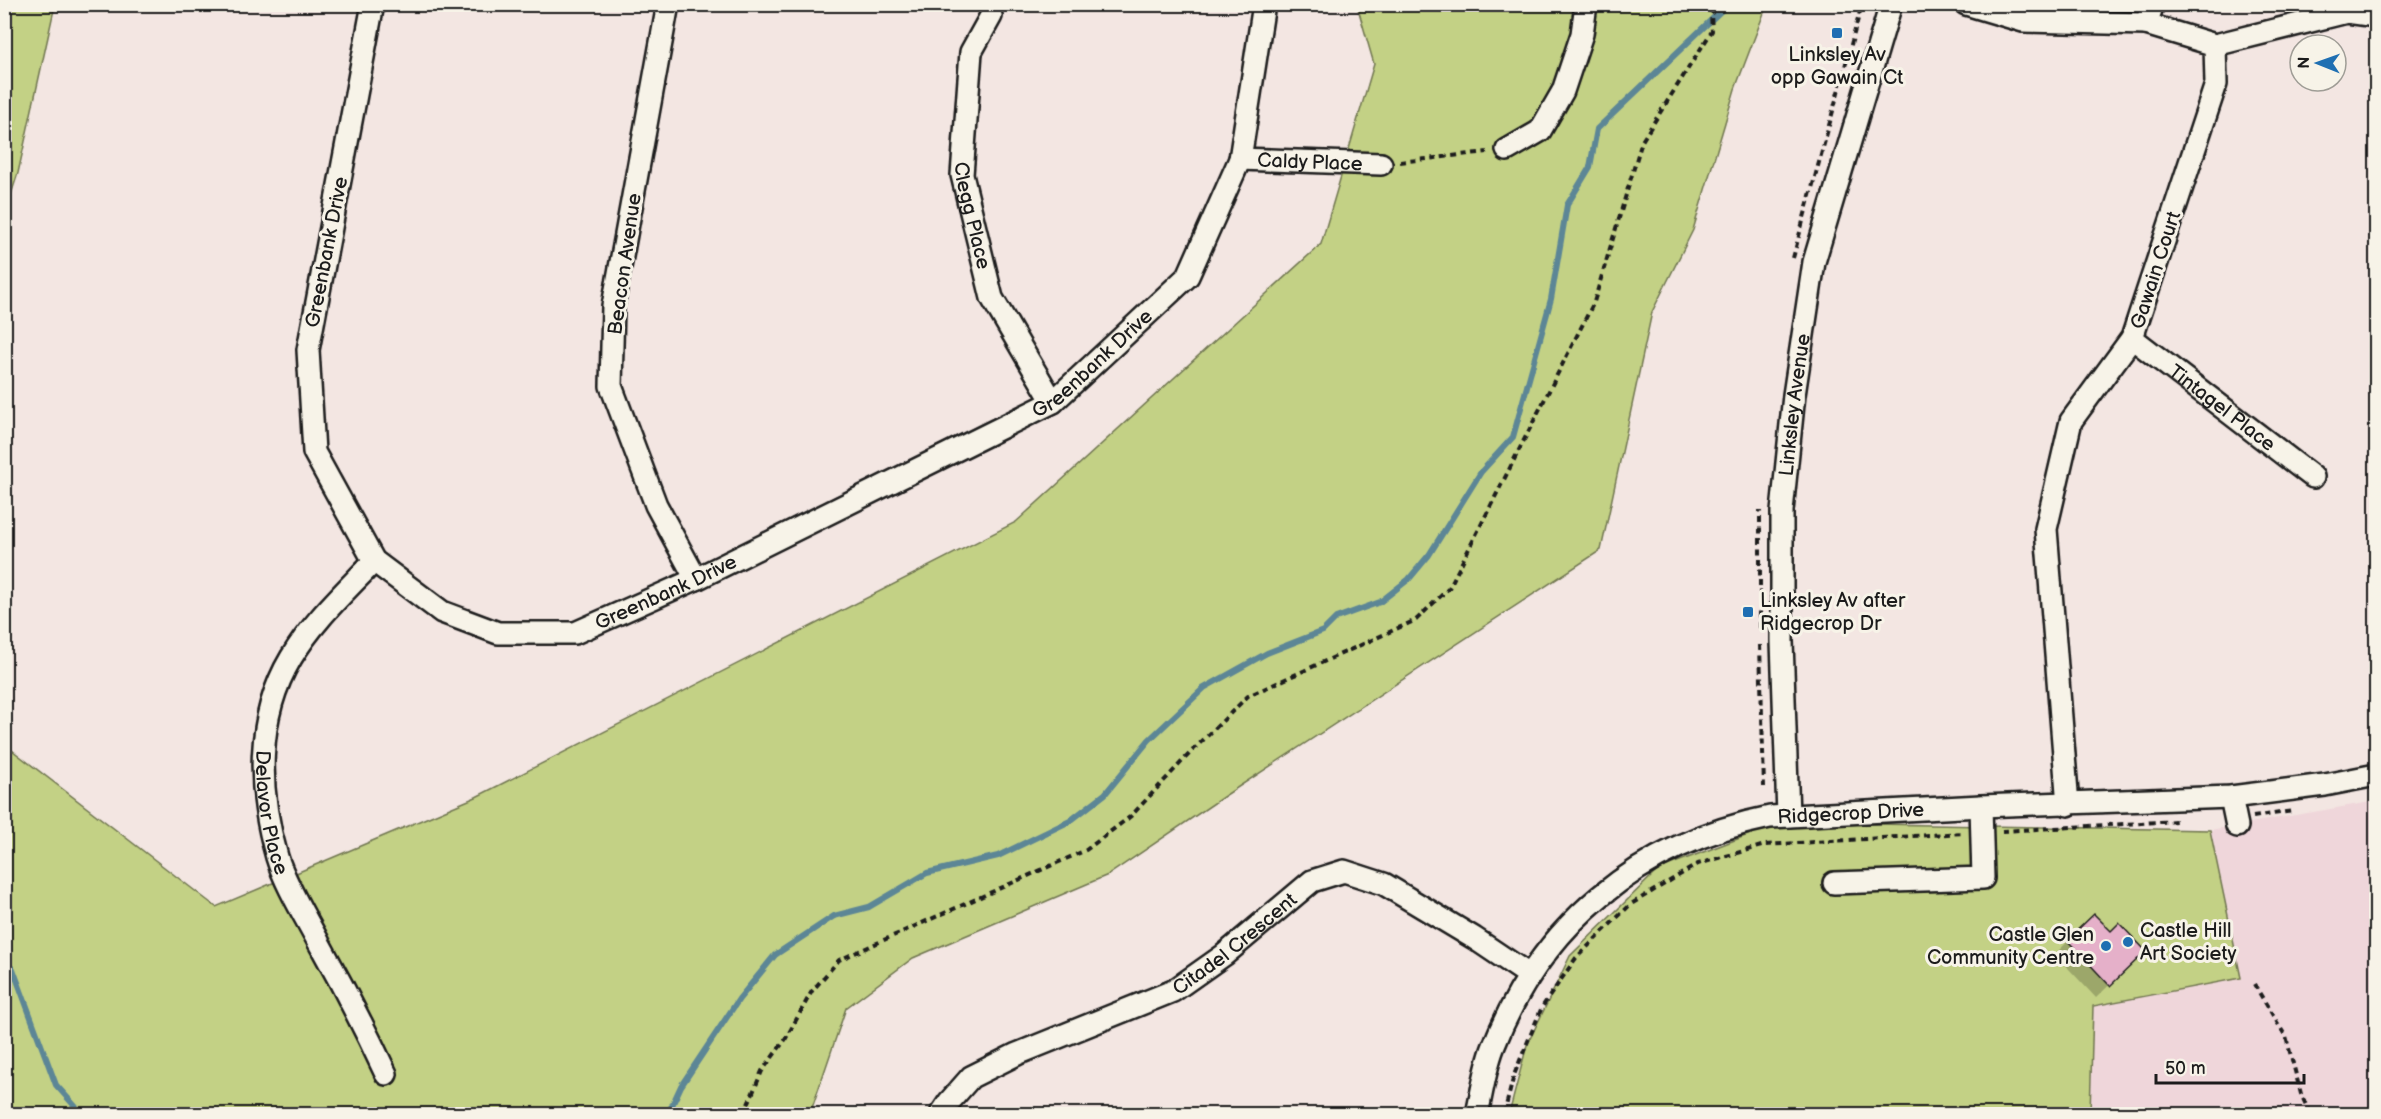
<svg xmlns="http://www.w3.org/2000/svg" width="2381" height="1119" font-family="'Balsamiq Sans',sans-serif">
	<rect width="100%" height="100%" fill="#f3e6e2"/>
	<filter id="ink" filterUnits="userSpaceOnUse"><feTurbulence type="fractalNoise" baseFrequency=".0167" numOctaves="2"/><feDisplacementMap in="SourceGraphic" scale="12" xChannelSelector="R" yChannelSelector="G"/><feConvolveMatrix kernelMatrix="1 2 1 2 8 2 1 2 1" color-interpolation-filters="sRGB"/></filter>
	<g filter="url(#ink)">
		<path fill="#efd6da" d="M2376,801V1114H2090L2093,1006L2241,977L2210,830Z"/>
		<g fill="#c3d185" stroke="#707650" stroke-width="1.5">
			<path d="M5,4L55,5L18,173L5,213Z"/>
			<path d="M1357,5H1767L1735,89L1693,230L1652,312L1601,550L1226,795L1108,875L913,958L846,1008L810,1114H5L4,744L216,907L476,797L1016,522L1321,244L1374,64Z"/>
			<path d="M1820,823L2210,830L2241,978L2093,1006L2090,1114H1509L1527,1045L1570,956L1659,869L1774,825Z"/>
		</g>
		<path fill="#0003" d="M2094,916L2111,933L2144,951L2096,998L2055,954Z"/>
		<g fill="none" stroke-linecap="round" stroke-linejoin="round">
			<g stroke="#5c8696" stroke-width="6">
				<path d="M4,962L13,969L56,1085L82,1114"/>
				<path d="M668,1114L681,1086L739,999L775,955L834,916L869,907L927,873L998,856L1070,821L1105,794L1149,740L1204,688L1267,653L1323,631L1336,618L1380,602L1409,579L1429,555L1481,472L1513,437L1551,299L1567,205L1590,167L1597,129L1728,4"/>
			</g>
		</g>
		<path fill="#e5b0c9" stroke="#1c1c1c" stroke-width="1.5" d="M2094,914L2111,931L2119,923L2146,951L2110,986L2067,940Z"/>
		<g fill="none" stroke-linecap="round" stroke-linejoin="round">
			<g stroke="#1c1c1c" stroke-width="26">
				<g id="minor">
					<path id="s1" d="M373,4L308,350L314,452L374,561L442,612L498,633H575L696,579L1053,402L1188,276L1240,159L1264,4"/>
					<path d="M668,4L613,306L611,386L656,505L696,579"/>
					<path d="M1966,4L2023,21L2146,24L2215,45L2216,84L2132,338L2071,421L2046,529L2068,805"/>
					<path id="s2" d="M991,16L971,52L962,175L992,298L1053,402"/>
					<path d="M2146,24L2153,4"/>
					<path d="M2215,45L2347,12L2376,16"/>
					<path d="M1507,150L1540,131L1563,91L1582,34L1586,4"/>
					<path id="s3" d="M1240,159L1381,164"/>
					<path id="s4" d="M2132,338L2313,477"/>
					<path id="s5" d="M374,561C345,592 313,621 291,658C255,718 258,792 277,857C285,884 306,918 319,943C343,986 365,1029 386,1074"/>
					<path d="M2231,797L2237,826"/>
					<path id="s6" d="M1788,816L1782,641V511L1794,395L1814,262L1891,4"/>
					<path d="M1834,883L1983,878L1981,806"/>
					<path id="s7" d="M941,1114L949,1102L971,1077L1017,1054L1173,991L1224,955L1312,881L1344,871L1384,884L1474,938L1529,975"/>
					<path id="s8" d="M1477,1114C1482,1093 1485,1069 1493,1048C1541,924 1640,843 1770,817L1981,806L2231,797L2325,785L2376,775"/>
				</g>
			</g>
			<g stroke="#1c1c1c" stroke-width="4" stroke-dasharray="6 4.5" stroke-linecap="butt">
				<path d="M1400,162L1487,152"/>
				<path d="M1793,258L1862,4"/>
				<path d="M1760,628V510"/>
				<path d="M1760,645L1764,787"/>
				<path d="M2253,817L2293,811"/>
				<path d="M2002,831L2177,821"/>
				<path d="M2254,984L2286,1037L2301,1094L2310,1114"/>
				<path d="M744,1114L762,1071L785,1040L812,991L839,960L1086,850L1131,816L1192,751L1248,696L1416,620L1449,588L1594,302L1642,141L1712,31L1711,14L1719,4"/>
				<path d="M1504,1114L1514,1075L1542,1007L1576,958L1631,904L1698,864L1765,845L1964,833"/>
			</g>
			<use href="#minor" stroke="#f7f3e8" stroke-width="21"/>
		</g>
	</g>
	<g fill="#1f6fb2" stroke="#f7f3e8" stroke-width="2">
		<rect x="1831" y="27" width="12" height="12" rx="3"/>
		<rect x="1742" y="606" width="12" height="12" rx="3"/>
		<circle cx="2128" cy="942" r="6"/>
		<circle cx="2106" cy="946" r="6"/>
	</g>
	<g text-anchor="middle" stroke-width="6" stroke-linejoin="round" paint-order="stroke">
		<g font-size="20" fill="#1c1c1c" stroke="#f7f3e8" text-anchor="start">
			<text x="1837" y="61" text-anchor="middle">Linksley Av<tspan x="1837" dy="23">opp Gawain Ct</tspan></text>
			<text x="1760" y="607">Linksley Av after<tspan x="1760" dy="23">Ridgecrop Dr</tspan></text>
			<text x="2140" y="937">Castle Hill<tspan x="2140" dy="23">Art Society</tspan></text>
			<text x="2094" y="941" text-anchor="end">Castle Glen<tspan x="2094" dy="23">Community Centre</tspan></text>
		</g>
		<g font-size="20" fill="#1c1c1c" stroke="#f7f3e8">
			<text dy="7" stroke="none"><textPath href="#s3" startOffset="70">Caldy Place</textPath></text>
			<text dy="7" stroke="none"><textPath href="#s2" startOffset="206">Clegg Place</textPath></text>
			<text transform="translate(326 252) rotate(-79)" y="7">Greenbank Drive</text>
			<text transform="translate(624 264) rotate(-82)" y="7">Beacon Avenue</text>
			<text transform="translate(2155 270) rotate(-72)" y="7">Gawain Court</text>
			<text dy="7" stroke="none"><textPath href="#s1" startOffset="1386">Greenbank Drive</textPath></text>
			<text dy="7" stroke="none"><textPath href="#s6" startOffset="412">Linksley Avenue</textPath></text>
			<text dy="7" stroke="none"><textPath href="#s4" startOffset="114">Tintagel Place</textPath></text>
			<text dy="7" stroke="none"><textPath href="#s1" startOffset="900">Greenbank Drive</textPath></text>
			<text dy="7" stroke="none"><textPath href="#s5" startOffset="288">Delavor Place</textPath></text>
			<text dy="7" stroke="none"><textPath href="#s8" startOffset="526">Ridgecrop Drive</textPath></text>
			<text dy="7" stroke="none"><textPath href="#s7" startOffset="345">Citadel Crescent</textPath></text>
		</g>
	</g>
	<rect width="2381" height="1119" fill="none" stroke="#f7f3e8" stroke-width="24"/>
	<rect x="12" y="12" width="2357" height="1095" fill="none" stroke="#1c1c1c" stroke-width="2" filter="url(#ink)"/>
	<g transform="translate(2318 63) rotate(271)"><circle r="28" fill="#f7f3e8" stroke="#9f9d96" stroke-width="1.5"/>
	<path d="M0-4.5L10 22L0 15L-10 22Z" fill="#1f6fb2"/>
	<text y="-9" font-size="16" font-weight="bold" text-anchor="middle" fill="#1c1c1c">N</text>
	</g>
	<path d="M2156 1074v9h148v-9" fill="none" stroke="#1c1c1c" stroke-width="3"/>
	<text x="2165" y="1074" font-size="18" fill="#1c1c1c" stroke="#f7f3e8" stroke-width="4.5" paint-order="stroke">50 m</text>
</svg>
